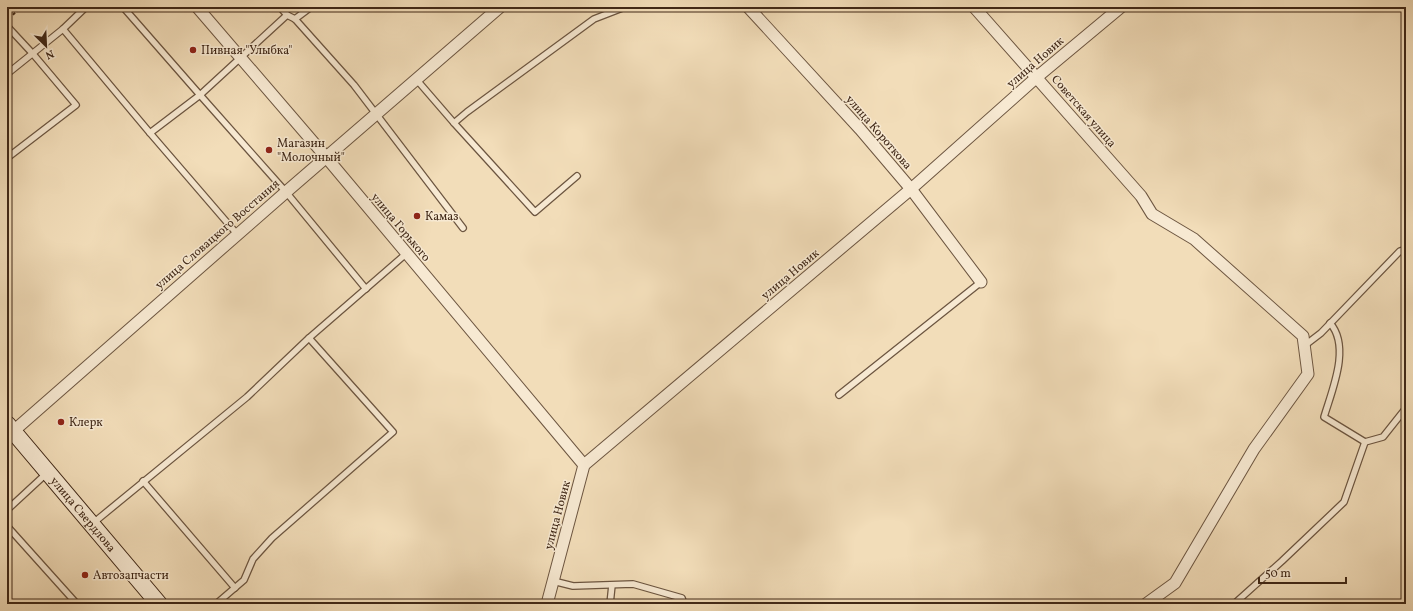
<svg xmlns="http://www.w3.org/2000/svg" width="1413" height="611" font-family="Vollkorn,serif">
	<rect width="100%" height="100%" fill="#f2ddb9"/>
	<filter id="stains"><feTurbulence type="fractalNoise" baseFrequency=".005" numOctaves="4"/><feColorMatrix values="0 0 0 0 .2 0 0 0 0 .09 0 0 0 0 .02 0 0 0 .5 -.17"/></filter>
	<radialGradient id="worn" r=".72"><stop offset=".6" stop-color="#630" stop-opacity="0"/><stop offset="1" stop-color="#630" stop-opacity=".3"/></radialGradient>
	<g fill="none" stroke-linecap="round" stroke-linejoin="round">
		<g stroke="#6c5540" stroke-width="8">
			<g id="service">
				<path d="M123,7L200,95L150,133L237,234"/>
				<path d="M280,7L287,15"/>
				<path d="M295,19L311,7"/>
				<path d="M7,26L33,54L76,105L7,158"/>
				<path d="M63,29L150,133"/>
				<path d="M7,74L63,29L86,7"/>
				<path d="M416,79L454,123L467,112L594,19L625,7"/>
				<path d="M454,123L535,212L577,176"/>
				<path d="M366,289L286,192L200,95L287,15L295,19L354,85L463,228"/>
				<path d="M1330,323C1351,347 1332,390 1324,417L1365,442"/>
				<path d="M1304,346L1321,333L1400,251L1406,249"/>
				<path d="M839,395L981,282"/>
				<path d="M143,481L235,588"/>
				<path d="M7,510L47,473"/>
				<path d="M92,524L247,397L309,338"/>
				<path d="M7,526L77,604"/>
				<path d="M553,581L573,586L633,584L682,598L684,604"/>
				<path d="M216,604L244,580L253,559L272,538L393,432L309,338L407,253"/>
				<path d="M610,604L612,585"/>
				<path d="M1234,604L1282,561L1344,502L1365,442L1383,437L1406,408"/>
			</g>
		</g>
		<g stroke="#6c5540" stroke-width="13">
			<g id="minor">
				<path d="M197,7L326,157L584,465"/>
				<path d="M748,7L860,129L911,189L981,282"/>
				<path d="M974,7L1141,196L1152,214L1194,239L1303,336L1308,374L1254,449L1175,583L1146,604"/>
				<path d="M9,435L286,192L500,7"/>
				<path d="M547,604L584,465L911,189L1037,77L1121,7"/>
			</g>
		</g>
		<g stroke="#402817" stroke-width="18">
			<g id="secondary">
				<path id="s1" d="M7,424L159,604"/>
			</g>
		</g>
		<path stroke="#402817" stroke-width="2" stroke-dasharray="3 2" stroke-linecap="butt" d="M9,18L22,7"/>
		<use href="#service" stroke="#f7e9d2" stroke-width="5.5"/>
		<use href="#minor" stroke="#f7e9d2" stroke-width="11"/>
		<use href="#secondary" stroke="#f7e9d2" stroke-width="16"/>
	</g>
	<g fill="#8f2418" stroke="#f7e9d2" stroke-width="1.5">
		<circle cx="193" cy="50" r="4"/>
		<circle cx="269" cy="150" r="4"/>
		<circle cx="417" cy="216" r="4"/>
		<circle cx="61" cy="422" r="4"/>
		<circle cx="85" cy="575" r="4"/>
	</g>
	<g text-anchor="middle" stroke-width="3" stroke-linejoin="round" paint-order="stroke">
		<g font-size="12" fill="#402817" stroke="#f7e9d2" text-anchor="start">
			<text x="201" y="54">Пивная "Улыбка"</text>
			<text x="277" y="147">Магазин<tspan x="277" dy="14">"Молочный"</tspan></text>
			<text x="425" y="220">Камаз</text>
			<text x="69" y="426">Клерк</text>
			<text x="93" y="579">Автозапчасти</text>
		</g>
		<g font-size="12" fill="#402817" stroke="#f7e9d2">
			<text transform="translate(1035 62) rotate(-41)" y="4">улица Новик</text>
			<text transform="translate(1084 111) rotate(49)" y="4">Советская улица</text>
			<text transform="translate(879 132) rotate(49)" y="4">улица Короткова</text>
			<text transform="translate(401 227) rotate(50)" y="4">улица Горького</text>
			<text transform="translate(217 234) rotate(-41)" y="4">улица Словацкого Восстания</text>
			<text transform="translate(790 274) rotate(-40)" y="4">улица Новик</text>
			<text dy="4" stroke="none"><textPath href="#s1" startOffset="118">улица Свердлова</textPath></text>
			<text transform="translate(557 515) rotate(-75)" y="4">улица Новик</text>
		</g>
	</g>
	<rect width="1413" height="611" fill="none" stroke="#f2ddb9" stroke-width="24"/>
	<rect x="8" y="8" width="1397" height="595" fill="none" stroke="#402817" stroke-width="2"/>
	<rect x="12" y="12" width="1389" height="587" fill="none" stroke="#402817"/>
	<g transform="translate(46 46) rotate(156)" stroke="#f7e9d2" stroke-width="3" paint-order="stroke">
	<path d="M0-3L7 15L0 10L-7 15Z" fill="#402817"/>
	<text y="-6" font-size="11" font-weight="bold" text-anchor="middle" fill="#402817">N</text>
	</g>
	<path d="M1259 577v6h87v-6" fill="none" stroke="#402817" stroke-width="2"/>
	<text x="1265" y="577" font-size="12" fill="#402817" stroke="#f7e9d2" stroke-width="3" paint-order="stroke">50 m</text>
	<rect width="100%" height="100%" filter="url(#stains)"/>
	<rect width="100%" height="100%" fill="url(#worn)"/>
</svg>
